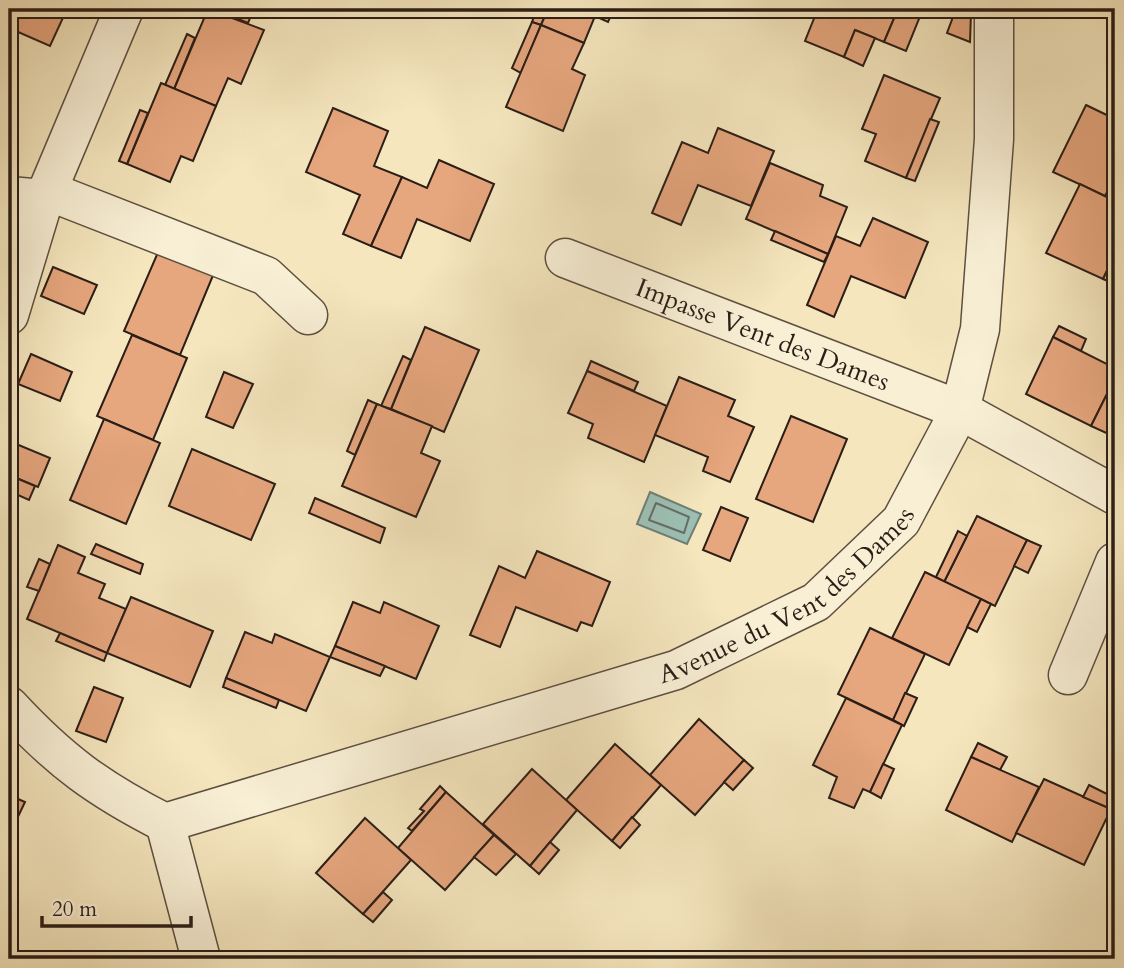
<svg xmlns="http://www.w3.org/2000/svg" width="1124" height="968" font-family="Cardo,serif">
	<rect width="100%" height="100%" fill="#f5e6be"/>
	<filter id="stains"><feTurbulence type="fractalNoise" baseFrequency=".00286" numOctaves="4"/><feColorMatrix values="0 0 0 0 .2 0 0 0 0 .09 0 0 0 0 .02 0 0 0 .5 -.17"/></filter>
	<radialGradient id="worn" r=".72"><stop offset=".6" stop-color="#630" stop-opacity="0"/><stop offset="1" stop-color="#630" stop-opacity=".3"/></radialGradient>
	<path fill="#9cbfb4" stroke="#6f7f75" stroke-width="2" d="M650,492L701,514L687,544L637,524Z"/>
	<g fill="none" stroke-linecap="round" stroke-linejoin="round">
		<path stroke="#646e66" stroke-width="2" d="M656,503L689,517L684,533L649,520Z"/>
	</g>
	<g fill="#e6a67e" stroke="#2b1e17" stroke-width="2">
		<path d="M9,9H67L50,46L9,28Z"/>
		<path d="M67,9H76L72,17L65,13Z"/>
		<path d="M208,9L264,30L241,84L228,78L216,106L174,89Z"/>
		<path d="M213,9H254L248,23Z"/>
		<path d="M537,9H548L541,25L532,22Z"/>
		<path d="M548,9H614L608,22L595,16L584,43L541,25Z"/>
		<path d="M834,9H898L884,42L855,30L844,57L805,41L817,11L830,17Z"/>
		<path d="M898,9H923L906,51L884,42Z"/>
		<path d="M956,9L971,13L970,42L947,33Z"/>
		<path d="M532,22L541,25L521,73L512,68Z"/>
		<path d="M541,25L584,43L572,69L585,75L563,131L506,107Z"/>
		<path d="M855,30L875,38L863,66L844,57Z"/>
		<path d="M187,34L195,38L174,89L165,85Z"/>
		<path d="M884,75L940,98L906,178L865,161L876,134L862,129Z"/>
		<path d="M161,83L216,106L193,161L181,156L170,182L127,164Z"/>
		<path d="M1086,105L1115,119V176L1105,196L1053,172Z"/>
		<path d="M333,108L388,131L374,166L402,177L371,246L343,234L360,195L306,172Z"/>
		<path d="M140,110L148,113L127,164L119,161Z"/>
		<path d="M930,119L939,122L915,181L906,178Z"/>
		<path d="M718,128L774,151L751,206L698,185L681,225L652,213L682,142L708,153Z"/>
		<path d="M439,160L494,184L470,241L417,219L401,258L371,246L402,177L427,188Z"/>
		<path d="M770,163L823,185L820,196L847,207L828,254L746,219Z"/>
		<path d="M1080,184L1115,201V254L1103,279L1046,253Z"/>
		<path d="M873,218L928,242L905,298L851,276L834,317L807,305L836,236L860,246Z"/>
		<path d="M775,231L828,254L824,262L771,240Z"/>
		<path d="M159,250L214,273L180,355L124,331Z"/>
		<path d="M1115,254V282L1114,284L1103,279Z"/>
		<path d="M53,267L97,285L84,314L41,296Z"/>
		<path d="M1059,326L1086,339L1081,351L1053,337Z"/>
		<path d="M425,327L479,350L444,432L391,409Z"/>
		<path d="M132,335L187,358L153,440L97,416Z"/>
		<path d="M1053,337L1115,368V378L1091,426L1026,394Z"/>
		<path d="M31,354L72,372L60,401L18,384Z"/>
		<path d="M403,356L411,360L391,409L381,406Z"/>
		<path d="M591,361L638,382L634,391L587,371Z"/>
		<path d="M587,371L667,406L644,462L588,438L593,424L568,413Z"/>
		<path d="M224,372L253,384L233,428L206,417Z"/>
		<path d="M679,377L735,400L728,416L754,427L730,482L703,471L708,457L655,435Z"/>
		<path d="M1115,378V437L1091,426Z"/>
		<path d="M368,400L377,404L355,455L347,451Z"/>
		<path d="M377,404L432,426L421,453L440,461L416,517L342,486Z"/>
		<path d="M791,416L847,439L813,522L756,499Z"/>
		<path d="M104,419L160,443L126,524L70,500Z"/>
		<path d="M9,441L50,458L38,487L9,475Z"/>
		<path d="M192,449L275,484L251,540L169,506Z"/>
		<path d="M9,475L35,486L29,500L9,491Z"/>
		<path d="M315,498L385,528L380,543L309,513Z"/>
		<path d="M721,507L748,518L730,561L703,550Z"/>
		<path d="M977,516L1027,540L995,606L944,582Z"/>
		<path d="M958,531L967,536L944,582L936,577Z"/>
		<path d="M1027,540L1041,546L1028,573L1014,566Z"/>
		<path d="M96,544L143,564L140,574L91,554Z"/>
		<path d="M58,545L85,557L78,573L105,584L99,598L126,609L107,653L27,619Z"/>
		<path d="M537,551L610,582L592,626L581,622L577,631L516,607L500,647L470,635L499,566L525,578Z"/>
		<path d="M39,559L50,564L39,591L27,587Z"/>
		<path d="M925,572L981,599L949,665L892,638Z"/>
		<path d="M131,597L213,631L190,687L107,653Z"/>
		<path d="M981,599L991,604L977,632L967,627Z"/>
		<path d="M353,602L380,613L384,602L439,626L416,679L335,646Z"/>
		<path d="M870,628L925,654L893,720L838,694Z"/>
		<path d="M245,632L272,643L275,634L330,657L306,711L226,678Z"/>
		<path d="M60,633L107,653L104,661L56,641Z"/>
		<path d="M335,646L385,666L380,676L330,657Z"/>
		<path d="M226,678L279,700L276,708L223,687Z"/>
		<path d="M94,687L123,698L106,742L76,731Z"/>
		<path d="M905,693L917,698L904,726L893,720Z"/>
		<path d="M846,698L902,725L870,792L863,789L854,808L829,798L837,777L813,765Z"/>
		<path d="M699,719L744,760L695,815L650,775Z"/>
		<path d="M978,743L1007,757L1000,770L971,757Z"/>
		<path d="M615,744L661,785L612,841L566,800Z"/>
		<path d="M971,757L1039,787L1012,842L946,810Z"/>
		<path d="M744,760L753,768L733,790L724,782Z"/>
		<path d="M883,764L894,769L881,798L870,792Z"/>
		<path d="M532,769L577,810L530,866L483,824Z"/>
		<path d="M1044,779L1111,809L1084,865L1016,833Z"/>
		<path d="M1089,785L1115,798L1111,809L1083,797Z"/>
		<path d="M440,786L446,792L412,831L408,828L424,811L420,809Z"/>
		<path d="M446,792L494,835L445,890L398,848Z"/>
		<path d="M9,795L25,802L15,823L9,821Z"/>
		<path d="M632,817L640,825L620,848L612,841Z"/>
		<path d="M365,818L411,860L363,914L316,873Z"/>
		<path d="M494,835L516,854L496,875L474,857Z"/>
		<path d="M550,842L559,850L539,874L530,866Z"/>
		<path d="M383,892L392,900L373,922L363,914Z"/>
	</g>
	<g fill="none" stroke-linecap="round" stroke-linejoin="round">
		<g stroke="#5e5041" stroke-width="41">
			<g id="street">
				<path d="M48,191L266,276L308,315"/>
				<path d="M9,196L44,199"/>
				<path id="s1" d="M565,258L960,410L1115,495"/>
				<path d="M9,315L44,199L124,9"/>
				<path d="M1068,675L1115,562"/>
				<path d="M9,706C60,761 98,789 165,823"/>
				<path id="s2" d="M165,823L676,670L816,602L901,521L960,410L980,329L994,139V9"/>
				<path d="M165,823L201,959"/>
			</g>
		</g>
		<use href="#street" stroke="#f8efd5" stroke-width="38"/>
	</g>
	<g text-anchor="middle" stroke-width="7" stroke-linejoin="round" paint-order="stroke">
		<g font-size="26" fill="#2b1e17" stroke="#f8efd5">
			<text dy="9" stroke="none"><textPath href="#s1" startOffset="212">Impasse Vent des Dames</textPath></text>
			<text dy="9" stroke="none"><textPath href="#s2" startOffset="668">Avenue du Vent des Dames</textPath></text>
		</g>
	</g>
	<rect width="1124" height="968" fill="none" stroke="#f5e6be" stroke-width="35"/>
	<rect x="10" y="10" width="1103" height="947" fill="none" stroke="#2b1e17" stroke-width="3.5"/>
	<rect x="18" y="18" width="1089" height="933" fill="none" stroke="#2b1e17" stroke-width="2"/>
	<path d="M42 916v10h149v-10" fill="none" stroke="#2b1e17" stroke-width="3.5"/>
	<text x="52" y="916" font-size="21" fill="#2b1e17" stroke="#f8efd5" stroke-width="5" paint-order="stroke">20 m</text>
	<rect width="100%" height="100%" filter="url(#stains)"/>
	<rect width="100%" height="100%" fill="url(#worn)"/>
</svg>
